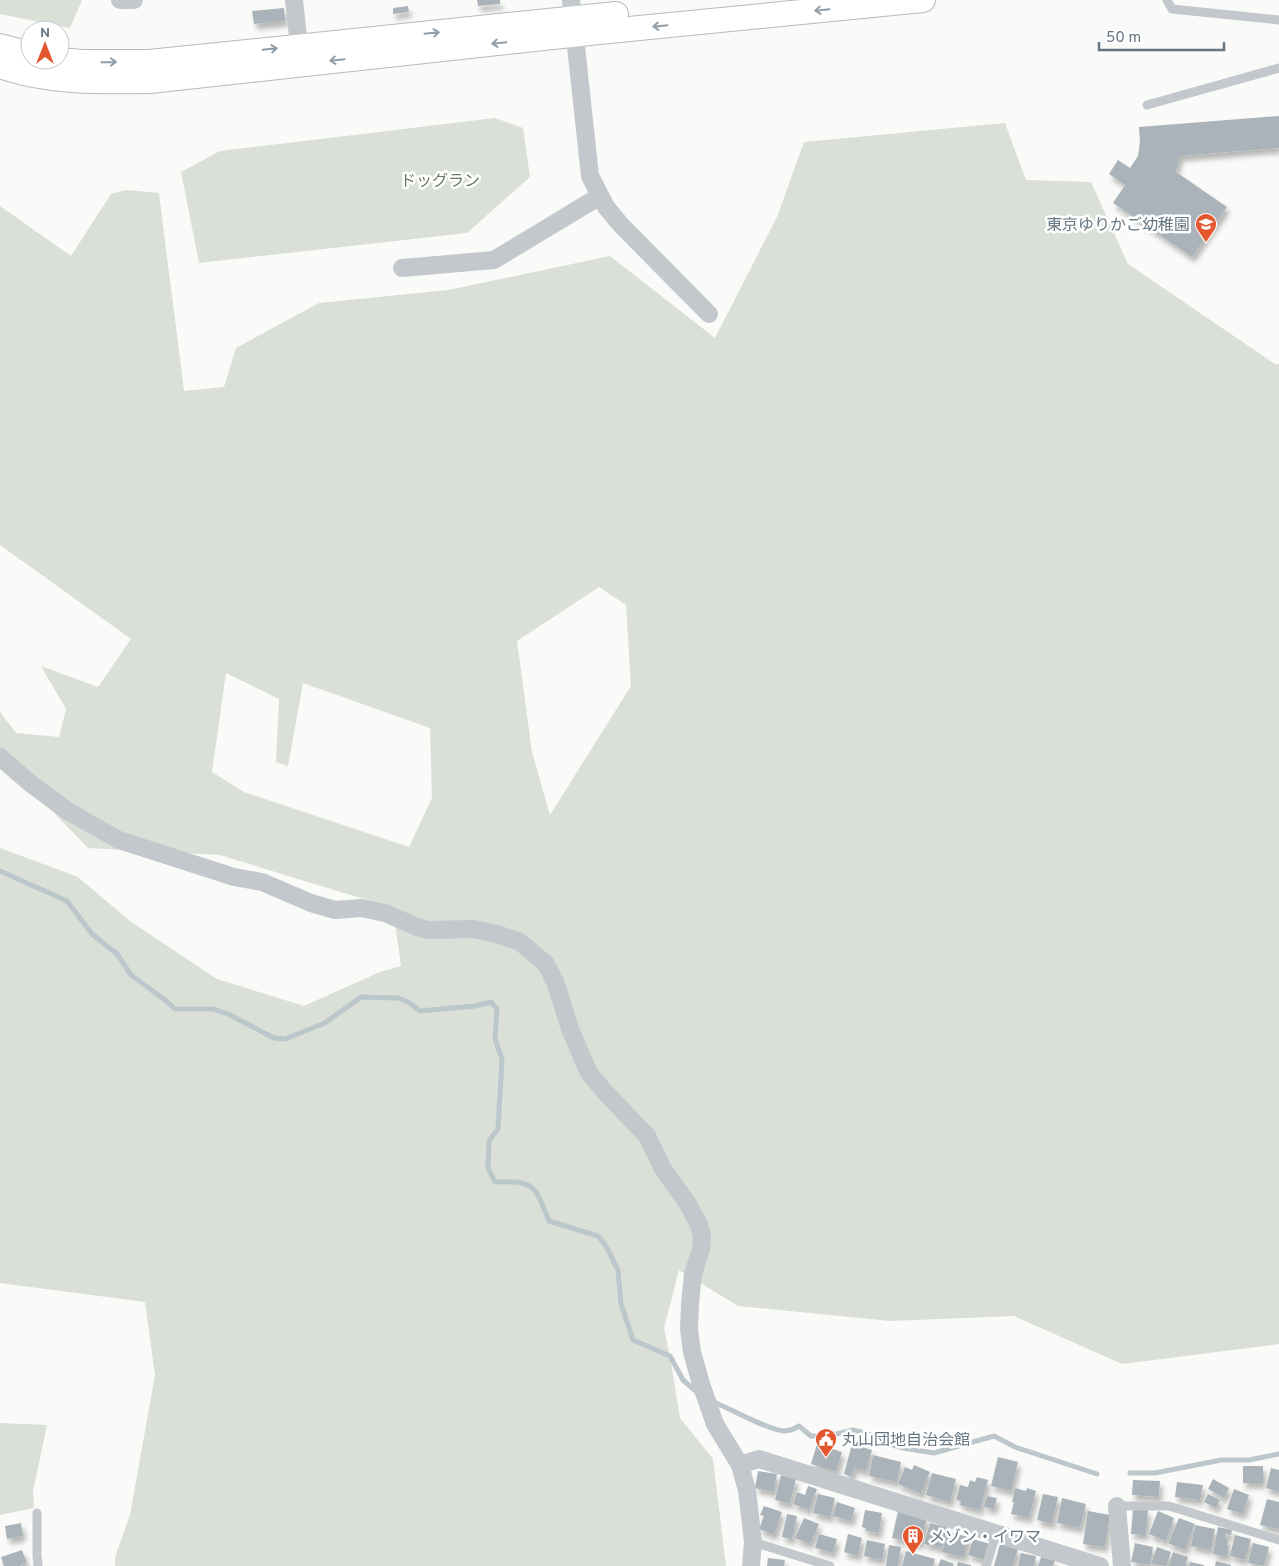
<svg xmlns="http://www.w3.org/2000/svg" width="1279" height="1566" font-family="Overpass,'Noto Sans JP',sans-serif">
	<defs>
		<filter id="shadow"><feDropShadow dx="3" dy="5.5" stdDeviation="2.5" flood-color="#0004"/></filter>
	</defs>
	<rect width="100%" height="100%" fill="#fafaf8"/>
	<g fill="#dadfd7" fill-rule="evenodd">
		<path d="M0,0H82L70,28L0,14Z"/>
		<path d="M495,118L523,128L530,177L467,233L199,263L181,172L220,151Z"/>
		<path d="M1005,123L1026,180L1091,182L1128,264L1275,364H1279V1344L1122,1364L1014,1316L890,1321L738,1306L679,1270L664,1328L670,1356L680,1418L713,1459L726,1566H115V1557L130,1515L155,1375L145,1302L0,1283V848L78,877L130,921L217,979L304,1006L380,972L401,966L393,908L220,855L88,848L0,757V712L16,733L59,737L66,709L41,666L98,687L131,639L0,545V206L71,256L111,194L126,190L159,193L184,391L224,387L236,348L319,303L448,290L610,256L715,338L777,217L804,142ZM599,587L626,605L631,686L550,815L532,752L517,641ZM226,673L279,699L276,762L288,766L303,683L430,728L432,798L409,847L244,792L212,772Z"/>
		<path d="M0,1423L47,1425L33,1491L34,1508L0,1515Z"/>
	</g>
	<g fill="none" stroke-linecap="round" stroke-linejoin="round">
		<g stroke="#bbc7cb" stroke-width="5">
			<path d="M0,871L67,901L92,934L117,954L131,975L165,1000L175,1009H213L228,1014L274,1038L285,1039L325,1023L361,997L398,998L408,1002L420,1011L475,1006L491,1002L497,1009L495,1039L502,1059L498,1129L489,1141L488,1168L495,1182C535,1180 535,1186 549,1221L598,1236L606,1246L618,1270L621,1304L633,1340L670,1356L683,1380L698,1393"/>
			<path d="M712,1401C728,1408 768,1430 784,1431C790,1431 794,1429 799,1426L811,1436H828L853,1430L871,1435L883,1442L903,1448L934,1453L994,1436L1015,1447L1097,1474"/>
			<path d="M1130,1473H1155L1221,1460H1249L1279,1454"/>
		</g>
	</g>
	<g fill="#aab3b9" filter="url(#shadow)">
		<path d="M477,0H500V4L478,6Z"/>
		<path d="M408,6L409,12L393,14V8Z"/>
		<path d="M284,8L285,21L254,24L252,11Z"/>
		<path d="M1279,116V148L1180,156L1176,172L1227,207L1192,257L1113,203L1125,185L1109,174L1118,160L1130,168L1138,156L1140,142L1139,127Z"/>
		<path d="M817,1444L842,1452L836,1472L811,1464Z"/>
		<path d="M852,1444L872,1450L866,1471L854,1468L852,1477L844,1474Z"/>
		<path d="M873,1455L901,1462L897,1482L869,1476Z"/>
		<path d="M998,1457L1018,1462L1011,1491L991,1486Z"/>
		<path d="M914,1465L930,1472L921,1494L898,1484L905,1467L912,1470Z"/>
		<rect x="1243" y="1466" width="20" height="17"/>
		<path d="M1271,1468L1279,1470V1492L1266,1488Z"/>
		<path d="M758,1471L777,1474L774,1492L755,1488Z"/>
		<path d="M932,1473L956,1479L950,1502L926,1495Z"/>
		<path d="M781,1475L796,1479L790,1504L775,1500Z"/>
		<path d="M977,1477L988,1480L980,1510L960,1505L961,1501L956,1500L960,1485L968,1487L970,1480L975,1482Z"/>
		<path d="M1213,1479L1229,1488L1224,1498L1208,1489Z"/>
		<path d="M1133,1480L1160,1481L1159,1497L1132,1495Z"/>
		<path d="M1177,1482L1203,1485L1200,1500L1175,1497Z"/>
		<path d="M808,1486L817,1489L809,1510L793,1504L797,1492L805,1495Z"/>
		<path d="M1015,1488L1026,1491L1027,1488L1036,1491L1029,1518L1011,1514L1014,1502H1012Z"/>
		<path d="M1234,1489L1249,1495L1243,1514L1227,1509Z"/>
		<path d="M818,1494L835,1498L830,1517L813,1513Z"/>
		<path d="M1043,1494L1058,1497L1052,1524L1037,1520Z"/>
		<path d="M1208,1494L1220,1500L1216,1508L1204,1502Z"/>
		<path d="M987,1496L997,1498L994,1509L984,1507Z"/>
		<path d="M1062,1498L1086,1504L1080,1528L1057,1523Z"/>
		<path d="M1267,1499L1279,1502V1529L1260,1525Z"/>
		<path d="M837,1502L855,1508L851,1521L833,1516Z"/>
		<path d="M764,1506L782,1512L774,1535L759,1529L764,1516L760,1515Z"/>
		<path d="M1133,1509L1148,1510L1146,1535L1131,1534Z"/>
		<path d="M865,1510L882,1513L879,1533L866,1531V1528L862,1527Z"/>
		<path d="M898,1511L927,1518L921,1544L892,1538Z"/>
		<path d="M1088,1511L1110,1515L1105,1547L1083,1544Z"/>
		<path d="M1158,1511L1174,1518L1166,1541L1149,1534Z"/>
		<path d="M787,1514L797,1516L792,1539L782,1537Z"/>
		<path d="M804,1518L819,1524L810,1544L795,1538Z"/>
		<path d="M1179,1518L1195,1524L1185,1550L1168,1543Z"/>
		<path d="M21,1523L23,1536L7,1539L5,1526Z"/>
		<path d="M930,1523L947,1527L942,1548L924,1544Z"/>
		<path d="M1195,1525L1215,1529L1211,1550L1191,1546Z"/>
		<path d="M1218,1527L1232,1530L1231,1535L1226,1534L1225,1539L1228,1540L1227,1546H1229L1227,1557L1213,1554Z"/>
		<path d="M948,1532L969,1537L964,1557L942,1552Z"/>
		<path d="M819,1534L837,1539L833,1553L815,1548Z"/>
		<path d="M848,1534L862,1538L858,1556L844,1552Z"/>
		<path d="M1235,1535L1251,1539L1245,1560L1230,1556Z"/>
		<path d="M973,1539L990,1544L986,1560L968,1555Z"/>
		<path d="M867,1540L885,1544L882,1560L864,1556Z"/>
		<path d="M1135,1543L1153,1547L1150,1565L1131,1562Z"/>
		<path d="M1253,1543L1269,1547L1264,1566L1248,1563Z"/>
		<path d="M1000,1544L1018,1549L1013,1566H994Z"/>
		<path d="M889,1545L901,1547L898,1566H886Z"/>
		<path d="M1157,1547L1171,1552L1166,1566L1151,1564Z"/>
		<path d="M22,1550L27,1563L19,1566H4L1,1557Z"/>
		<path d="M906,1551L935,1559L933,1566H902Z"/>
		<path d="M1173,1552L1188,1557L1185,1566H1169Z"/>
		<path d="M1021,1553L1036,1556L1034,1566H1018Z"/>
		<path d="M1041,1557L1055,1560L1053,1566H1038Z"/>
		<path d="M768,1558L785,1560L784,1566H767Z"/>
		<path d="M941,1559L954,1564L953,1566H938Z"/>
		<path d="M1216,1561L1231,1565V1566H1215Z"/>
		<path d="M958,1562L971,1565V1566H957Z"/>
		<path d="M1190,1562L1204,1565V1566H1189Z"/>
	</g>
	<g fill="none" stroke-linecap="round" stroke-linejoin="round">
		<g stroke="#b3babf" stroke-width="26">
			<g id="secondary">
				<path d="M0,46L30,54"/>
				<path d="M60,60L82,62H149L616,14"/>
				<path d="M0,66C48,83 100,82 150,81L599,32L923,0"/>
			</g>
		</g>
		<g stroke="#c3c8cc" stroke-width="9">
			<path d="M1167,0L1172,9L1279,20"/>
			<path d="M1147,105L1279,68"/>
			<path d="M1117,1506H1169L1279,1540"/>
			<path d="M37,1513V1555L38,1566"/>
			<path d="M753,1542L830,1566"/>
			<path d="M986,1566L996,1534"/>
		</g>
		<g stroke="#c3c8cc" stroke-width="18">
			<path d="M120,0H134"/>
			<path d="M294,0L299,46"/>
			<path d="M571,0L590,176L606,207L621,225L709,314"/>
			<path d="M402,268L494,260L600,196"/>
			<path d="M0,757L30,783L69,812L119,840L234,877L262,882L311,903L335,910L361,908L385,913L417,927L428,930L474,929L497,934L520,942L546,964L556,984L570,1029L589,1073L605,1092L647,1136L663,1169L688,1204L699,1225L702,1236L701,1249L693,1274L690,1304L689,1329L692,1352L701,1384L715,1424L740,1465L747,1490L753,1542L751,1566"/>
			<path d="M740,1465L759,1459L1100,1566"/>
			<path d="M1117,1506L1122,1566"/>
		</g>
		<use href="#secondary" stroke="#fff" stroke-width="24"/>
	</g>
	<defs><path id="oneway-shaft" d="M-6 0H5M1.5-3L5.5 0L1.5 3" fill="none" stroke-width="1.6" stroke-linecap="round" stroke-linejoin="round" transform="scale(1.25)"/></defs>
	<g stroke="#939fa8">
		<use href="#oneway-shaft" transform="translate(822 10) rotate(174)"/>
		<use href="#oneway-shaft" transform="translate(660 26) rotate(174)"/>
		<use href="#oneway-shaft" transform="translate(432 33) rotate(-6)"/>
		<use href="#oneway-shaft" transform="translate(499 43) rotate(174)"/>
		<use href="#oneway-shaft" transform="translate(270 49) rotate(-6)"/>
		<use href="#oneway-shaft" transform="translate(337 60) rotate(174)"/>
		<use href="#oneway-shaft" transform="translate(109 62) rotate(-1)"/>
	</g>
	<defs>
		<g id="school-pin" transform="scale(1.125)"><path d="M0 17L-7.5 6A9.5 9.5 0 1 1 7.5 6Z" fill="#e4572e" stroke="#fff"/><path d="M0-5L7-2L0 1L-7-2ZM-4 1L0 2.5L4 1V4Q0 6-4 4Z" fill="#fff"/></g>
		<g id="civic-pin" transform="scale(1.125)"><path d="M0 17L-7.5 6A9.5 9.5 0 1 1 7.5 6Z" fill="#e4572e" stroke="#fff"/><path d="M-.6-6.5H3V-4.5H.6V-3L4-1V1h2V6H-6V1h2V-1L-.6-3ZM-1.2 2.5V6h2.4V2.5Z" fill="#fff"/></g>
		<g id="building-pin" transform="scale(1.125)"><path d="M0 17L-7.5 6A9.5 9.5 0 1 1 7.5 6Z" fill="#e4572e" stroke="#fff"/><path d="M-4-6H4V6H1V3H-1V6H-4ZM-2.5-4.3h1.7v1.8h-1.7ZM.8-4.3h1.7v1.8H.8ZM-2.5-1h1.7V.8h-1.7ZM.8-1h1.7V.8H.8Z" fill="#fff"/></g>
	</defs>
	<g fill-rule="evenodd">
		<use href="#school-pin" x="1206" y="224"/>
		<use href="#civic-pin" x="826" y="1439"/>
		<use href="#building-pin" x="913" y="1536"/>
	</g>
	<g text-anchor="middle" stroke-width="5" stroke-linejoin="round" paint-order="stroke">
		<g font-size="16" fill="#687a64" stroke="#fff">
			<text x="440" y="186">ドッグラン</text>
		</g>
		<g font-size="16" fill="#657683" stroke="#fff" text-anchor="start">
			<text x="1190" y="230" text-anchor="end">東京ゆりかご幼稚園</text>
			<text x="842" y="1445">丸山団地自治会館</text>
			<text x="929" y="1542">メゾン・イワマ</text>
		</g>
	</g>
	<g transform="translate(45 45)"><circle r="24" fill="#ffffff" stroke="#c1c8cd"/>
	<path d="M0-4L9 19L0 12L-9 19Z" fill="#e4572e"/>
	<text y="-8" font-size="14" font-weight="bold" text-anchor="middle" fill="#657683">N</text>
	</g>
	<path d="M1099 42v8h125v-8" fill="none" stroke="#657683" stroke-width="2.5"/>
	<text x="1106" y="42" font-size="15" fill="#657683" stroke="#ffffff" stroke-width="4" paint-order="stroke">50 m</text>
</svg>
